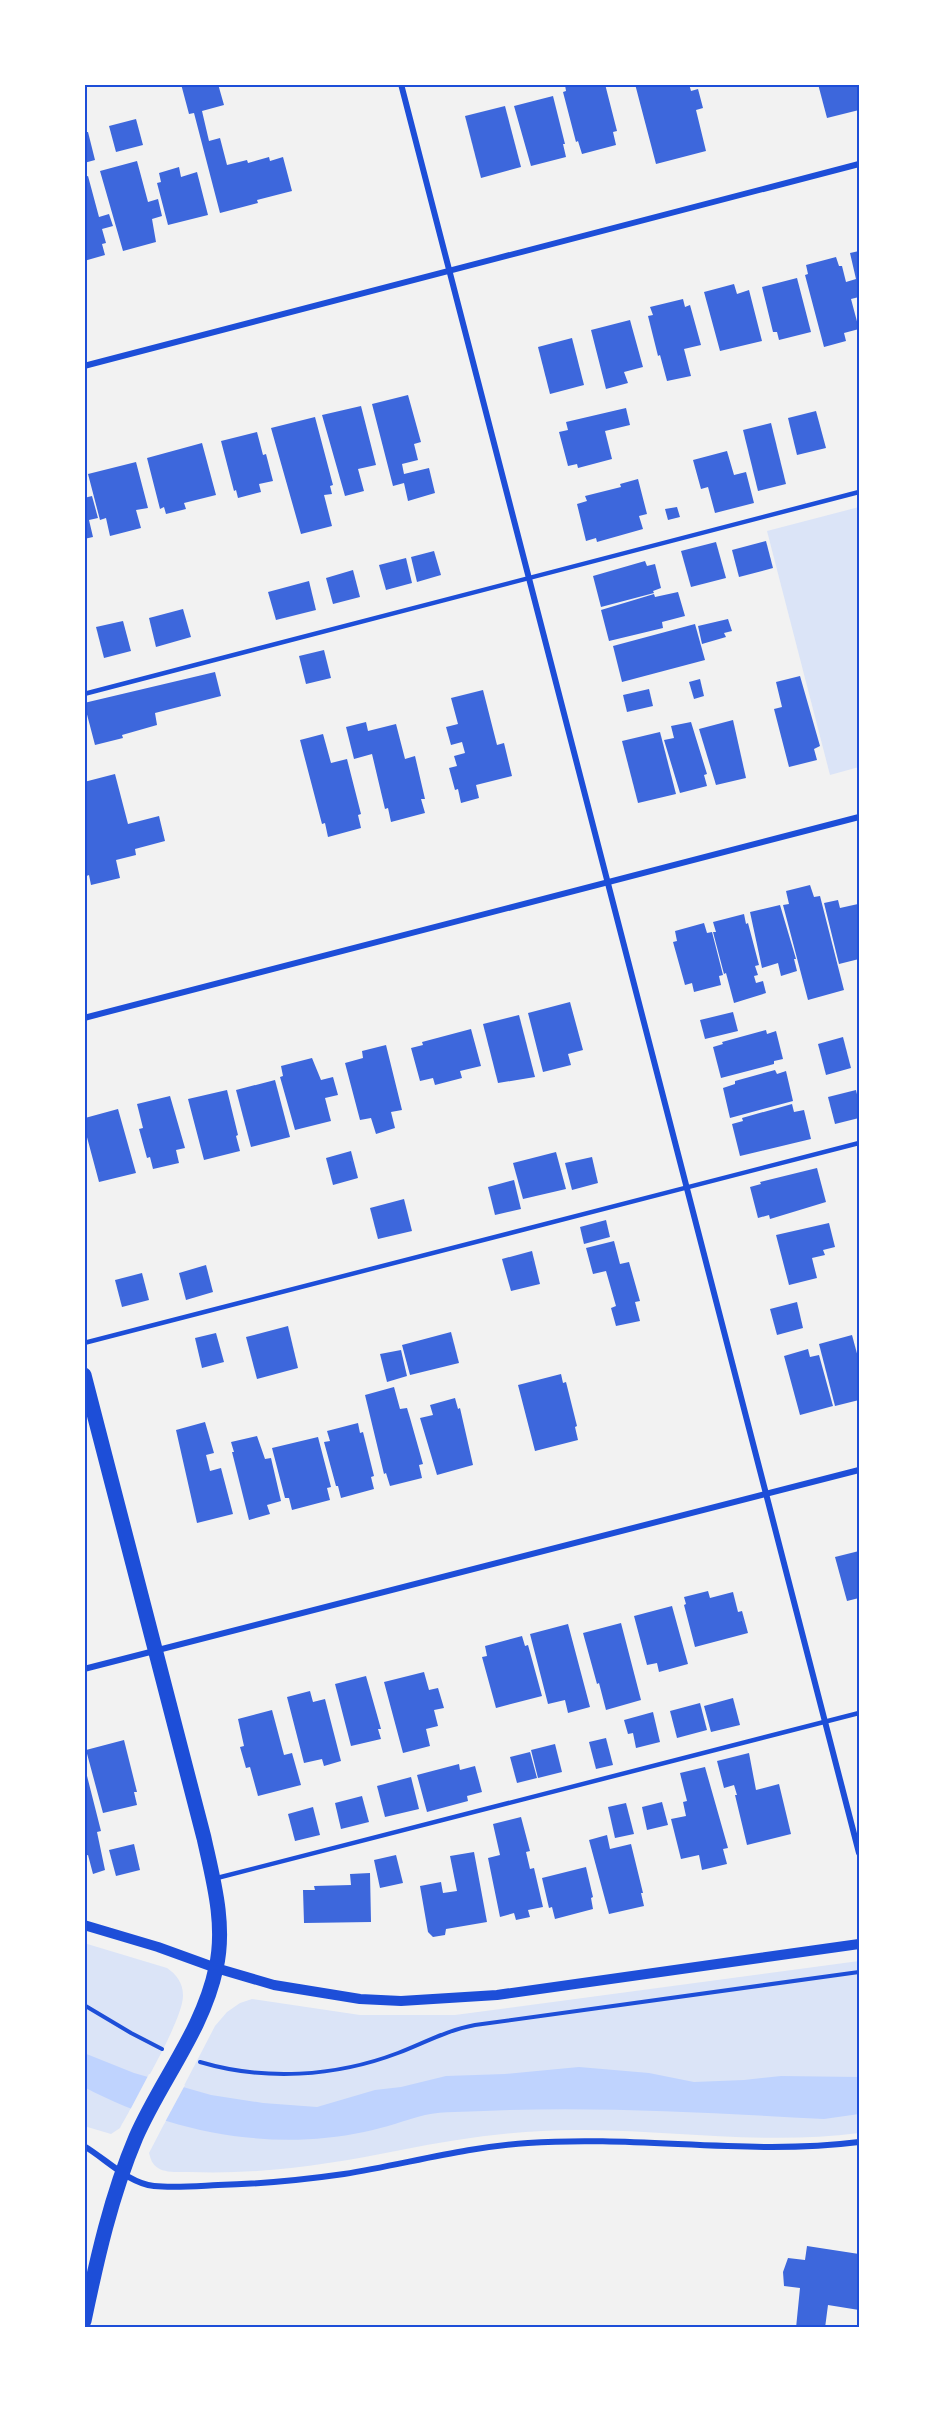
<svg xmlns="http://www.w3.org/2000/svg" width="943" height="2412" font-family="Rubik,sans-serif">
	<rect width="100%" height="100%" fill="#f2f2f2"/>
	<g fill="#dbe4f7">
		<path d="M859,507V767L830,775L767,531Z"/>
		<path d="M84,1943L167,1968C176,1974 183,1983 183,1995C184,2019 134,2102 120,2128L111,2134L84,2126Z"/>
		<path d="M859,1961V2133C769,2145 677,2131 586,2130C524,2129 462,2138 401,2150C332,2164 260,2175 189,2172C180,2172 165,2173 158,2168C152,2164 151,2160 149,2153L215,2026L227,2012L240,2003L252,1999L360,2015H455Z"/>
	</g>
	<path fill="#bfd3fe" d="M84,2053L134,2073L211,2095L263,2103L317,2107L375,2090L401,2087L446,2076L505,2074L579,2067L649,2073L694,2082L744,2080L781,2076L859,2077V2114L824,2119C711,2113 597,2106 484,2111C465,2112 444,2111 425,2115C405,2120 385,2128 364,2132C270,2152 169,2132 84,2087Z"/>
	<path fill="#f2f2f2" d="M149,2074L185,2085L164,2124L129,2112Z"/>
	<g fill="#3d67dc">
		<path d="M181,84H218L224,105L202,111L209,141L220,138L227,165L247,160L248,163L269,157L270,161L283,157L292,191L257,200L258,203L220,213L194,113L189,114Z"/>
		<path d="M569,84H605L617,131L613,132L616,145L582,154L578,141L576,142L563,92L566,91L565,85Z"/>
		<path d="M635,84H689L691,91L698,89L703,108L696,110L706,151L656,164Z"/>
		<path d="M818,84H859V110L827,118Z"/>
		<path d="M553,96L565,144H563L566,157L531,166L514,106Z"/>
		<path d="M505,106L521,167L481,178L465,116Z"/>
		<path d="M136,119L143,145L116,152L109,126Z"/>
		<path d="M85,127L86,132H88L95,160L84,163Z"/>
		<path d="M137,161L148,202L158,199L162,216L152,219L156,242L123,251L100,171Z"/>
		<path d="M179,167L181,177L197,172L208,215L168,225L157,183L161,182L159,173Z"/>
		<path d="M88,176L99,217L109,214L113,226L102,229L106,243L102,244L105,255L84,261V177Z"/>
		<path d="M859,251V297L851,299L859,329L844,333L846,341L824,347L805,275L808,274L806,265L836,257L839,266H842L846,282L856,279L850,253Z"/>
		<path d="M797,278L811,332L779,340L777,332H773L762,287Z"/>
		<path d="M734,284L737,294L749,290L762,341L720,351L704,292Z"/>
		<path d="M683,299L685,307L690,305L701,345L684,349L691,376L667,381L660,355L658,356L648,316L653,315L650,307Z"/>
		<path d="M630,320L643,367L624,372L628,383L606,389L591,330Z"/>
		<path d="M572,338L584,385L550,394L538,347Z"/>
		<path d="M408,395L421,442L414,444L418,460L402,464L404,474L429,468L435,493L408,501L404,483L393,486L372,404Z"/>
		<path d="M361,406L376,465L358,469L364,491L345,496L322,415Z"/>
		<path d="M626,408L630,425L605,431L612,459L578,468L577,464L568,466L559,432L568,430L566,422Z"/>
		<path d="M816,411L826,448L797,455L788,418Z"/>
		<path d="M315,417L333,485L330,486L332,494L324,495L332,526L301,534L271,428Z"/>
		<path d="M771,423L786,484L758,491L743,430Z"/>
		<path d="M257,432L263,455L266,454L273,481L259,484L261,492L238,498L236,490L234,491L221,441Z"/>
		<path d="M202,443L216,495L184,503L186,509L166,514L164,507L160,509L147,458Z"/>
		<path d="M727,451L734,475L746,472L754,503L715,513L708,487L701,489L693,460Z"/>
		<path d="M136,462L148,508L136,510L141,528L110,536L106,518L100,520L88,474Z"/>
		<path d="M638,479L647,514L639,516L643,529L597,542L596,538L586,541L577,504L587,501L585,496L621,487L620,484Z"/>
		<path d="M92,496L98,518L89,520L93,537L84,539V498Z"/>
		<path d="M677,507L680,517L668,520L665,509Z"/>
		<path d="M766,541L773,568L739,577L732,550Z"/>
		<path d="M716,542L726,578L691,587L681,551Z"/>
		<path d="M434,551L441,575L417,582L411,557Z"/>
		<path d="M406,558L412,583L386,590L379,565Z"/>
		<path d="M645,561L647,566L655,564L661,588L653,591L654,593L601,607L593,576Z"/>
		<path d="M353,570L360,597L333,604L326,578Z"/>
		<path d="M309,581L316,610L276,620L268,592Z"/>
		<path d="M678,592L685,616L662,622L663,628L609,641L601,610L654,594L655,597Z"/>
		<path d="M183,609L191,637L156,647L149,618Z"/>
		<path d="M728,619L732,631L724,633L726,637L702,644L698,626Z"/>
		<path d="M123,621L131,651L104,658L96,627Z"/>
		<path d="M695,624L705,660L622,682L613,646Z"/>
		<path d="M324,650L331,678L306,684L299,656Z"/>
		<path d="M215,672L221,696L155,713L157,725L122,735L123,738L95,745L84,703Z"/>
		<path d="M800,676L820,746L814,749L817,760L789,767L774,709L782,707L776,682Z"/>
		<path d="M700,679L704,696L694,699L689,682Z"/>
		<path d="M649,689L653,706L627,712L623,695Z"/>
		<path d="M483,690L497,745L504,743L512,776L476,785L479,798L461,803L458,789L455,790L449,768L457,766L454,756L465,753L462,742L451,745L446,727L458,724L451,698Z"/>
		<path d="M733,720L746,778L716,785L699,729Z"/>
		<path d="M366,722L368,731L396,724L405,759L415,756L425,799H421L425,813L391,822L388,808L385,809L372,754L354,759L346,727Z"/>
		<path d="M691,722L707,774L704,775L707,786L680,793L664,740L674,738L671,726Z"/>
		<path d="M660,732L676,794L638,803L622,741Z"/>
		<path d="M323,734L331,763L347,759L361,814L358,815L361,828L328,837L325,823L322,824L300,740Z"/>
		<path d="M115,774L128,824L159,816L165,841L135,849L136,855L116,860L120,878L91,885L89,875L84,877V782Z"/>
		<path d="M810,885L814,897L820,896L844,990L808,1000L783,905L789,904L786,891Z"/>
		<path d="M838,900L840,908L858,904L859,907V959L839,964L824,903Z"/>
		<path d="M780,905L796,959H794L797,971L781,976L778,963L762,968L750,912Z"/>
		<path d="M744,914L746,924L748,923L759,965L755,966L758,975L754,976L756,983L763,981L766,993L734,1003L726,973L724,974L713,932H716L713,922Z"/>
		<path d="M704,923L707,933L712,932L723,975L719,976L721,985L694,992L692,983L685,985L673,942L677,941L675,931Z"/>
		<path d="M570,1002L583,1050L568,1054L571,1065L543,1072L528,1013Z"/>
		<path d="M733,1012L738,1031L705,1039L700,1020Z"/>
		<path d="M519,1015L535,1077L498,1083L483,1024Z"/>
		<path d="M471,1029L481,1066L460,1071L462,1078L435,1085L433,1078L420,1081L411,1048L423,1045L422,1042Z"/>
		<path d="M766,1030L767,1034L776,1031L783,1059L774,1061V1064L721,1078L713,1047L723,1044L722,1042Z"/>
		<path d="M843,1037L851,1068L826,1075L818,1044Z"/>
		<path d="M386,1045L402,1110L391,1112L395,1128L376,1134L371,1118L360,1120L345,1063L363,1058L362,1051Z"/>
		<path d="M312,1058L321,1080L333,1077L338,1095L325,1098L331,1121L295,1130L280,1077L283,1076L281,1066Z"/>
		<path d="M775,1070L777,1074L786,1071L793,1101L730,1118L723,1088L735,1084V1081Z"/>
		<path d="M275,1080L290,1137L251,1147L236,1090Z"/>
		<path d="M227,1090L238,1135L236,1136L240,1151L204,1160L188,1099Z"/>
		<path d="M856,1090L859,1103V1118L835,1124L828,1097Z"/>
		<path d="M170,1096L185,1148L176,1150L179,1163L153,1169L150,1157L147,1158L139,1129L143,1128L137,1104Z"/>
		<path d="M792,1104L794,1112L804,1110L811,1139L740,1156L732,1124L743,1121L742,1118Z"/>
		<path d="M118,1109L136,1173L99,1182L84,1126L87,1125L85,1118Z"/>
		<path d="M351,1151L358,1178L333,1185L326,1158Z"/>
		<path d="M556,1152L566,1189L523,1199L513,1163Z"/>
		<path d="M592,1157L598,1183L572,1190L565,1163Z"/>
		<path d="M817,1168L826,1202L770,1219L769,1215L758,1218L750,1187L761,1184L760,1182Z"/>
		<path d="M514,1180L521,1209L495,1215L488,1187Z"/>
		<path d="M404,1199L412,1231L378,1239L370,1208Z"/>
		<path d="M606,1220L610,1237L584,1244L580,1227Z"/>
		<path d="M829,1223L835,1247L823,1250L825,1255L812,1258L817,1278L789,1285L776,1235Z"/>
		<path d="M614,1241L620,1264L629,1262L640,1301L635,1302L640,1321L616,1326L611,1308L616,1306L606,1271L593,1274L586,1248Z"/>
		<path d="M532,1251L540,1284L511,1291L502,1259Z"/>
		<path d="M206,1265L213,1292L186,1300L179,1273Z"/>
		<path d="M142,1273L149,1300L122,1307L115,1280Z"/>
		<path d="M797,1302L803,1328L777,1335L770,1309Z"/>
		<path d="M288,1326L298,1368L257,1379L246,1337Z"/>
		<path d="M451,1332L459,1363L410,1375L402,1345Z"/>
		<path d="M216,1333L224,1362L202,1368L195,1338Z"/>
		<path d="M852,1335L859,1361V1400L835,1406L819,1344Z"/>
		<path d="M808,1349L810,1357L819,1355L833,1406L800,1415L784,1356Z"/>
		<path d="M401,1350L407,1376L387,1382L380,1354Z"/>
		<path d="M561,1374L563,1383L566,1382L577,1426L575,1427L578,1440L535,1451L518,1385Z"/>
		<path d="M394,1387L400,1409L407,1408L410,1418L423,1464L419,1465L422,1478L390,1486L386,1473L384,1474L365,1395Z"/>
		<path d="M455,1398L458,1409L460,1408L473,1465L437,1475L420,1418L433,1415L430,1405Z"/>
		<path d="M205,1422L214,1453L206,1455L210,1471L221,1468L233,1514L197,1523L176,1430Z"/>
		<path d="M358,1423L360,1433L363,1432L374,1476L371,1477L374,1489L341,1498L338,1486H336L324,1442L330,1441L327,1431Z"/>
		<path d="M257,1436L265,1459L271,1458L281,1501L267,1505L270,1514L249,1520L232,1452H234L231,1442Z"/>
		<path d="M318,1437L331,1487L327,1488L330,1500L292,1510L289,1498H285L272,1448Z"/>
		<path d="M859,1551V1598L847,1601L835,1557Z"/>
		<path d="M708,1591L710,1598L733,1592L738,1612L742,1611L748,1633L695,1647L684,1605L686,1604L684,1597Z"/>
		<path d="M672,1606L688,1664L659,1672L657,1663L647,1665L634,1616Z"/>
		<path d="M621,1623L641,1700L606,1710L599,1683L597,1684L583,1633Z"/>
		<path d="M568,1624L590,1707L568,1713L565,1700L548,1704L530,1634Z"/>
		<path d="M522,1636L525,1646L528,1645L542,1696L496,1708L482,1657L487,1656L485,1646Z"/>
		<path d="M424,1672L429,1690L438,1688L444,1708L434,1710L438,1726L426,1729L430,1746L403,1753L384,1682Z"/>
		<path d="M366,1676L381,1729H378L381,1739L351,1746L335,1684Z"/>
		<path d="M310,1691L313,1702L325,1699L341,1761L324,1766L322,1759L304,1763L287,1697Z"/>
		<path d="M733,1698L740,1725L711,1732L704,1706Z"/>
		<path d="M700,1703L707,1730L677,1738L670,1711Z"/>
		<path d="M272,1710L284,1755L292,1753L301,1785L258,1796L250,1767L246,1768L240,1747L244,1746L238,1719Z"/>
		<path d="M653,1712L660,1742L636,1748L633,1733L628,1734L624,1720Z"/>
		<path d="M606,1738L613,1765L596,1769L589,1742Z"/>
		<path d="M124,1740L137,1792H134L137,1805L103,1813L86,1750Z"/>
		<path d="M555,1744L562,1772L538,1778L531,1750Z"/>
		<path d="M530,1752L537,1778L517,1783L510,1757Z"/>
		<path d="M749,1753L756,1790L779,1784L791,1834L747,1845L735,1795H737L734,1785L724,1788L717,1761Z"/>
		<path d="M84,1764L101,1831L97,1832L105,1870L93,1874L88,1855L84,1856Z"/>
		<path d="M459,1764L460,1770L475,1766L482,1792L467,1796L468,1801L427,1812L417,1775Z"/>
		<path d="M705,1767L728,1848L723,1849L727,1864L702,1870L699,1855L681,1859L671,1819L686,1816L683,1802L687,1801L680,1773Z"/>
		<path d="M411,1777L419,1809L385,1817L377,1786Z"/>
		<path d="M362,1796L369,1822L341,1829L335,1803Z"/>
		<path d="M662,1802L668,1825L647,1830L642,1807Z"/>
		<path d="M626,1803L634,1834L615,1838L608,1807Z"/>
		<path d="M313,1807L320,1835L295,1841L288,1814Z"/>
		<path d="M521,1817L530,1851L526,1852L530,1869L534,1868L543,1907L528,1910L530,1917L516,1920L514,1913L500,1917L488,1858L500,1855L493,1824Z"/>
		<path d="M607,1835L610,1849L631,1844L643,1893H641L644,1906L609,1914L589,1840Z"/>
		<path d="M134,1844L140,1870L116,1876L109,1850Z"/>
		<path d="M474,1852L487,1922L446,1929L445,1935L433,1937L428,1932L420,1886L441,1882L443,1893L457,1891L450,1856Z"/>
		<path d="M396,1855L403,1883L380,1888L374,1860Z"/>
		<path d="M586,1867L593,1897L591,1898L593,1909L555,1919L552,1907L549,1908L542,1878Z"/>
		<path d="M370,1873L371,1922L304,1923L303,1890H315L314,1886L351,1885L350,1874Z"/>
		<path d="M807,2246L859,2254V2310L828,2305L825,2328H796L800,2288L784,2286L783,2272L788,2258L805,2260Z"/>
	</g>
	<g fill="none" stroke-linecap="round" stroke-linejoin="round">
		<g stroke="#1d4ed8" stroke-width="4">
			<path d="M84,2005L131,2033L162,2049"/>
			<path d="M200,2062C264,2081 335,2077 398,2053C424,2043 447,2030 475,2025L859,1972"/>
		</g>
		<g stroke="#1d4ed8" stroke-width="4.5">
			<path d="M84,694L859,492"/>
			<path d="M84,1343L859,1143"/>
			<path d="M217,1878L859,1713"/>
		</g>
		<g stroke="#1d4ed8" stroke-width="6">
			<path d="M401,84L859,1853"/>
			<path d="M84,366L859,164"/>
			<path d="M84,1018L859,817"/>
			<path d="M84,1669L859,1470"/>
			<path d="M84,2146C106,2159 128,2183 154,2186C175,2188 197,2186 218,2185C260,2184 302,2180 344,2174C406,2164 465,2147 528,2143C638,2135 749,2156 859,2142"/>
		</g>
		<path stroke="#1d4ed8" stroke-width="10" d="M84,1925L158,1947L216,1968L274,1985L360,1999L401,2001L497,1995L859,1944"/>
		<path stroke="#1d4ed8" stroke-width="15" d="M84,1375L204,1838C213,1879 226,1925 216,1968C203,2030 161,2080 136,2137C111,2196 97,2259 84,2321"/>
	</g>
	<rect width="943" height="2412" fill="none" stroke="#ffffff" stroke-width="171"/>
	<rect x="86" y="86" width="772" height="2240" fill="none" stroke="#1d4ed8" stroke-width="2"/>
</svg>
